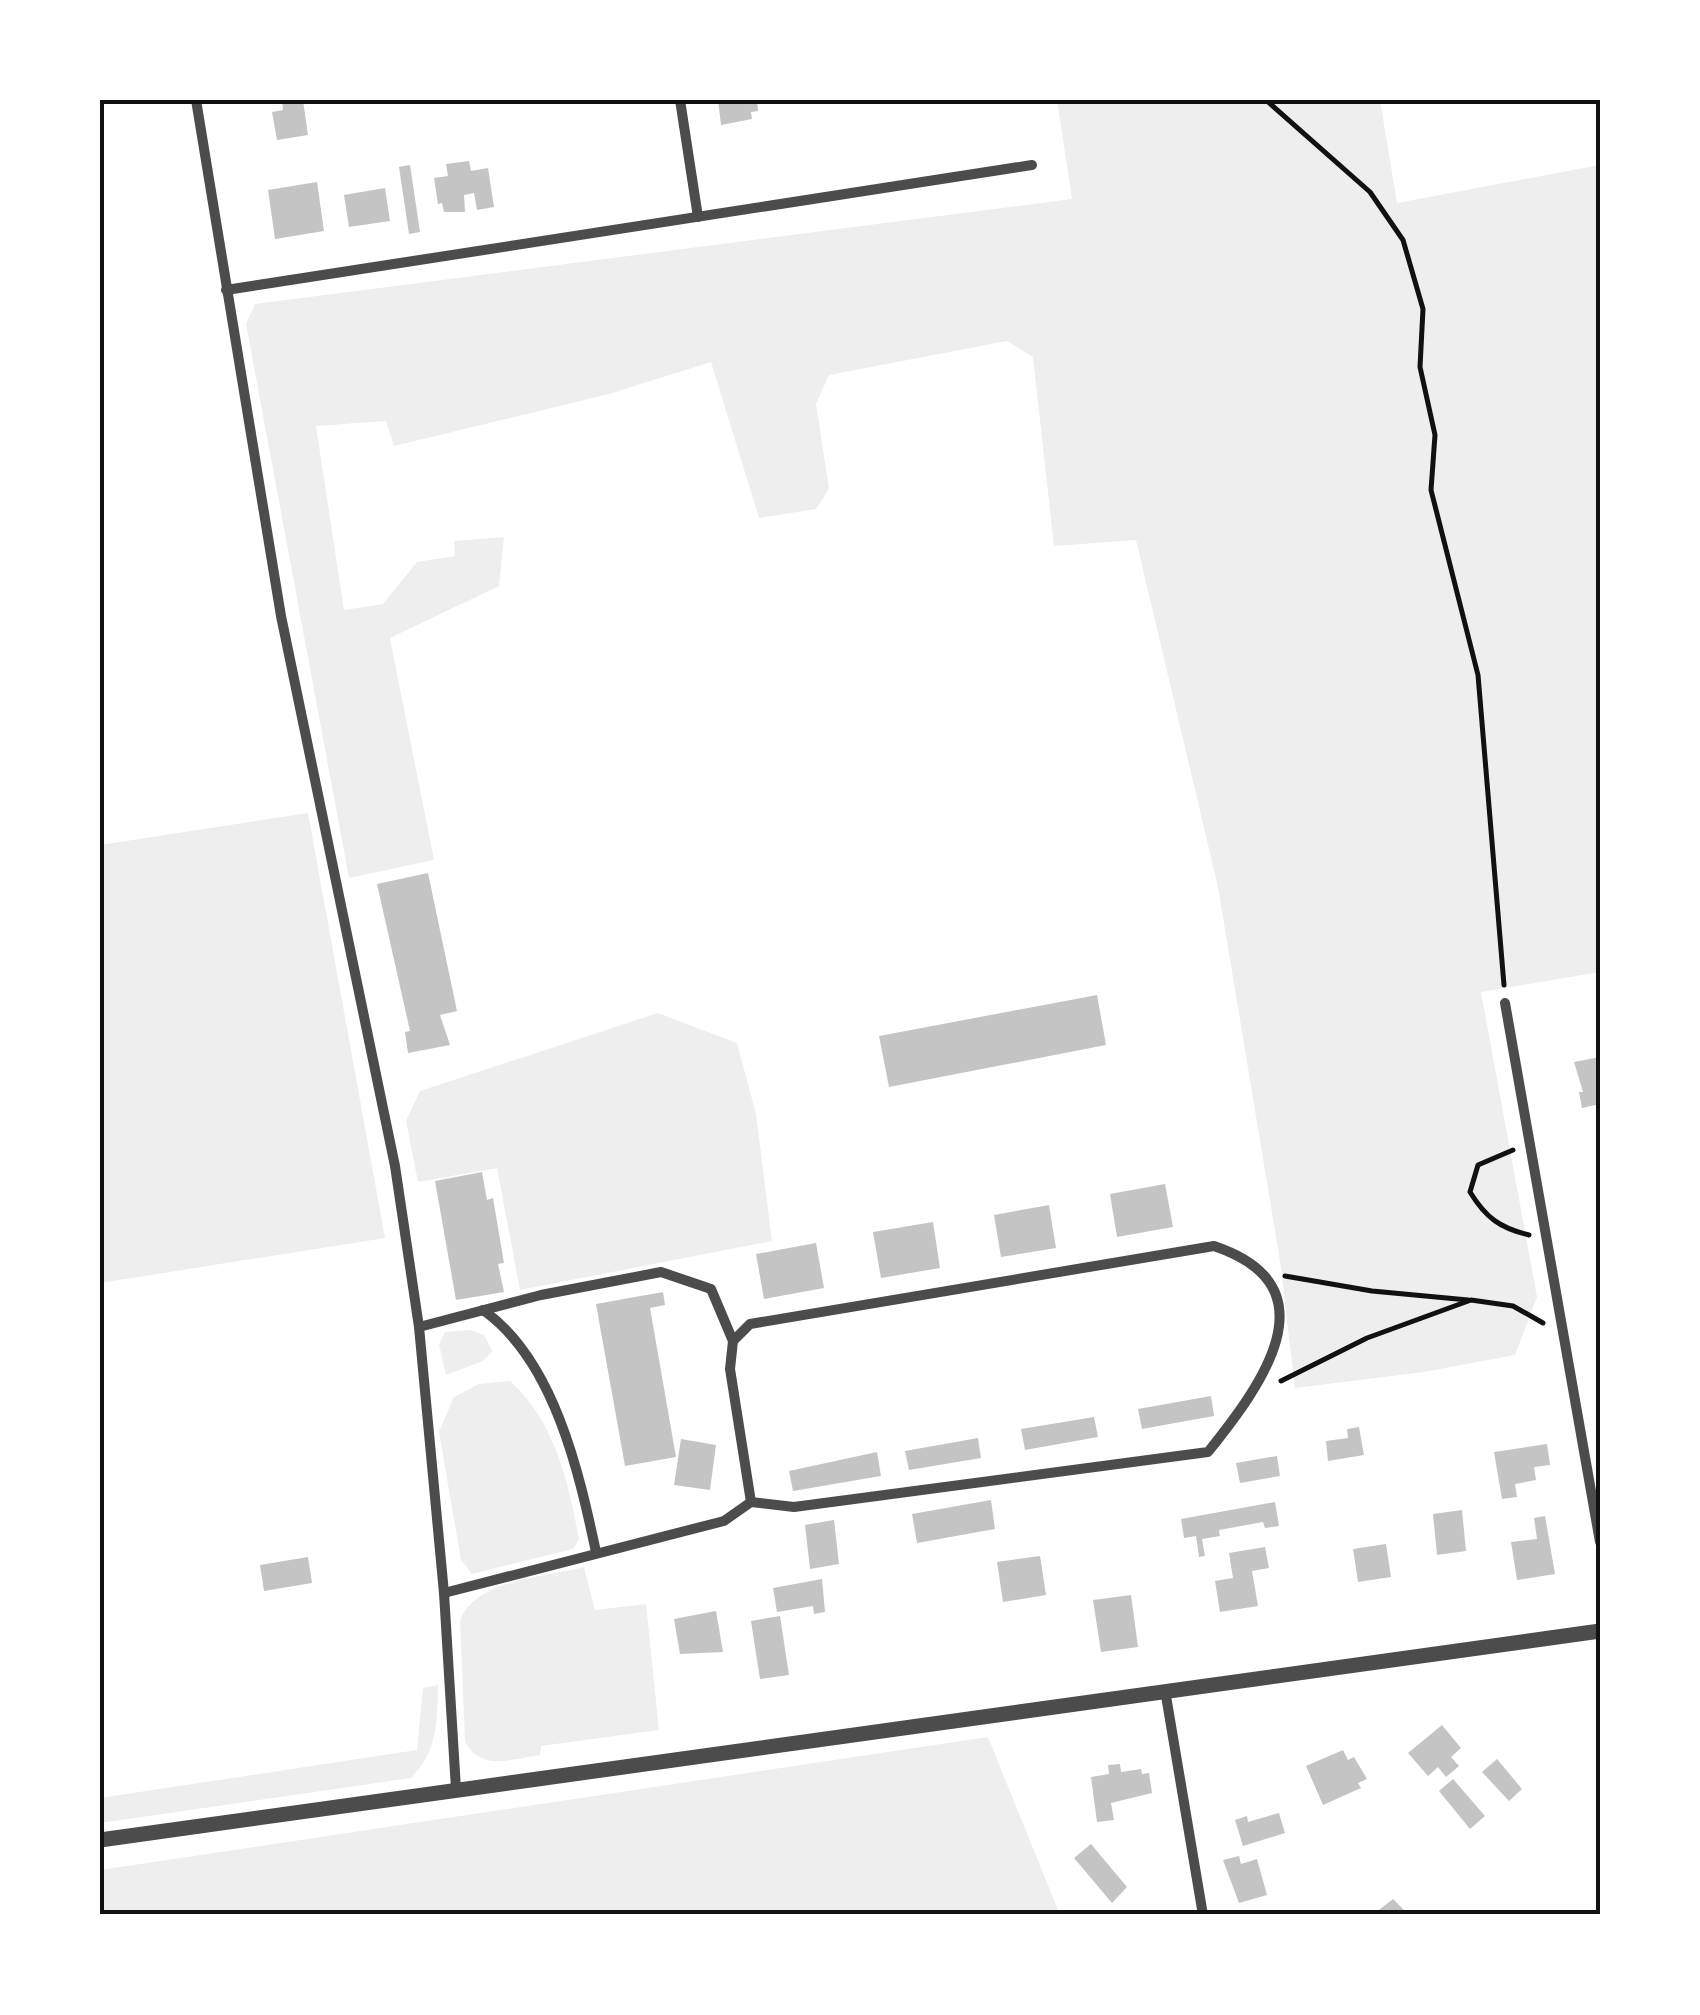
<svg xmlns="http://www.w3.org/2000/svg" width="1700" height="2015" font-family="Bitter,serif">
	<rect width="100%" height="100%" fill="#fff"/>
	<g fill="#eee">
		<path d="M1057,100H1380L1397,203L1600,165V972L1481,992L1537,1297L1515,1355L1424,1372L1295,1388L1280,1261L1218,887L1136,540L1054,546L1033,357L1007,341L829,375L816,404L829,489L816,509L759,518L711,362L609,394L394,446L386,421L316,426L344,610L383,604L417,562L455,556L454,541L504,537L499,586L390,638L434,860L349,878L246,324L255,304L1072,199Z"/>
		<path d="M308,813L385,1238L100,1283V845Z"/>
		<path d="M658,1013L737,1043L756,1114L772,1241L520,1290L497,1168L418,1182L406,1121L420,1091Z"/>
		<path d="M470,1330L484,1335L492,1351L483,1361L446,1375L439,1344L445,1332Z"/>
		<path d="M510,1381C555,1422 568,1481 579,1539L573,1549L472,1574L461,1560L439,1432L454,1397L479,1384Z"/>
		<path d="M584,1567L595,1610L646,1604L659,1730L541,1746L540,1755C511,1759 481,1772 465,1742L460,1620C476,1579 546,1577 584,1567Z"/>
		<path d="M438,1685C437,1722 438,1751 411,1778L100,1823V1798L417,1750L423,1688Z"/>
		<path d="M988,1737L1060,1915H100V1870Z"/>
	</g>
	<g fill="#c4c4c4">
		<path d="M282,100H303L308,135L277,140L272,112L283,110Z"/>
		<path d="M718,100H757L758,111L751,112L752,119L721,125Z"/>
		<path d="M469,161L471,171L488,168L494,207L477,210L474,193L464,195L465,212H444L442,203L438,204L434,178L448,176L446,164Z"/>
		<path d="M410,165L420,232L409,234L399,167Z"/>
		<path d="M317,182L324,231L275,239L268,190Z"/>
		<path d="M385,188L390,221L349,227L344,195Z"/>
		<path d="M428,873L457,1011L440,1015L450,1045L408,1053L405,1032L410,1031L408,1022L377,884Z"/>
		<path d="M1097,995L1106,1045L889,1087L879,1036Z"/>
		<path d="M1600,1057V1104L1582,1108L1579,1092H1583L1574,1062Z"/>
		<path d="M482,1172L487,1200L493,1198L504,1263L498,1264L504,1292L456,1300L435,1181Z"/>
		<path d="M1165,1184L1173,1227L1117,1237L1110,1194Z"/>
		<path d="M1049,1205L1056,1248L1001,1257L994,1215Z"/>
		<path d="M933,1222L940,1268L881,1278L873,1232Z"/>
		<path d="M816,1243L824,1288L764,1299L756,1254Z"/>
		<path d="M663,1292L665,1305L650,1308L676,1457L625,1466L596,1304Z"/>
		<path d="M1211,1396L1214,1416L1142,1429L1138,1409Z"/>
		<path d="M1094,1417L1098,1437L1025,1450L1021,1429Z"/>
		<path d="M1359,1427L1364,1455L1328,1461L1326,1441L1348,1438L1347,1429Z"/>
		<path d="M978,1438L981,1458L909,1470L905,1451Z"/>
		<path d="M681,1439L716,1445L710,1490L674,1485Z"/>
		<path d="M1547,1444L1550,1465L1534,1467L1536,1480L1515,1484L1517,1497L1502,1499L1494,1452Z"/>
		<path d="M877,1452L881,1476L793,1491L789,1471Z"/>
		<path d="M1277,1456L1280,1476L1240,1483L1236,1463Z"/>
		<path d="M991,1500L995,1529L917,1543L912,1514Z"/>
		<path d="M1275,1502L1279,1526L1265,1528L1263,1522L1219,1530L1220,1536L1202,1539L1205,1556L1199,1557L1196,1536L1184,1538L1181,1519Z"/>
		<path d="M1462,1510L1466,1551L1437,1555L1433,1514Z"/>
		<path d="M1545,1516L1555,1574L1517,1580L1511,1542L1537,1539L1534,1518Z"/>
		<path d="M834,1520L839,1564L810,1569L805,1525Z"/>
		<path d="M1386,1544L1391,1577L1358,1582L1353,1549Z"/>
		<path d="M1265,1547L1269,1568L1252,1571L1258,1606L1220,1612L1215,1581L1233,1578L1229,1553Z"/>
		<path d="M1040,1556L1046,1595L1003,1602L997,1562Z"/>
		<path d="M308,1557L312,1583L264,1591L260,1565Z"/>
		<path d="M822,1579L825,1612L814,1614L813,1606L777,1612L773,1588Z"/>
		<path d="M1131,1595L1138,1647L1101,1652L1093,1600Z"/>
		<path d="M716,1611L723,1652L680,1654L674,1619Z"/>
		<path d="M780,1616L789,1675L760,1679L751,1621Z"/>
		<path d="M1442,1725L1461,1748L1451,1757L1459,1766L1446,1777L1438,1767L1428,1776L1408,1753Z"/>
		<path d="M1343,1750L1348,1760L1354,1757L1367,1779L1358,1783L1361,1788L1323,1805L1306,1766Z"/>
		<path d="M1497,1759L1522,1789L1509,1801L1482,1772Z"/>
		<path d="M1120,1764L1121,1772L1141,1769L1142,1774L1149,1773L1152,1793L1111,1803L1114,1820L1097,1822L1091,1777L1109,1774L1108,1765Z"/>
		<path d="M1453,1779L1485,1816L1470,1829L1439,1791Z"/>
		<path d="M1279,1813L1285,1833L1243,1846L1235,1820L1247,1816L1248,1822Z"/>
		<path d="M1091,1844L1127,1887L1112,1903L1074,1858Z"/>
		<path d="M1239,1856L1241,1864L1257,1859L1267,1895L1239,1903L1223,1860Z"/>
		<path d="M1393,1899L1409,1915H1377L1375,1913Z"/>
	</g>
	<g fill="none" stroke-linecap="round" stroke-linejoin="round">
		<g stroke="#111" stroke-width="5">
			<path d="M1266,100L1370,192L1403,240L1423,309L1420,367L1435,435L1431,490L1478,675L1504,985"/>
			<path d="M1513,1150L1478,1165L1470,1192C1486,1218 1500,1228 1529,1235"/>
			<path d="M1285,1276L1372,1291L1468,1300"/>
			<path d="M1281,1381L1367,1338L1471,1300L1513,1306L1543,1323"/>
		</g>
		<g stroke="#4c4c4c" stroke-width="10">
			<path d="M196,100L281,616L395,1166L419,1327L444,1593L456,1789"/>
			<path d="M680,100L698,217"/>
			<path d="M226,290L1032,165"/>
			<path d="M1505,1003L1600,1542"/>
			<path d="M483,1310C554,1360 579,1472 596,1552"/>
			<path d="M419,1327L541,1295L661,1272L711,1289L733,1341"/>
			<path d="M444,1593L724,1521L751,1502L794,1507L1208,1452C1260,1387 1336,1287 1214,1246L750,1324L733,1341L730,1369L751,1502"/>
			<path d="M1165,1690L1203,1915"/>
		</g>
		<path stroke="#4c4c4c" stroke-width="15" d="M100,1840L1600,1631"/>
	</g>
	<rect width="1700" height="2015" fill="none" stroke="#ffffff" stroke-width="205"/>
	<rect x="102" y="102" width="1496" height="1810" fill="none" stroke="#111" stroke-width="4"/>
</svg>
